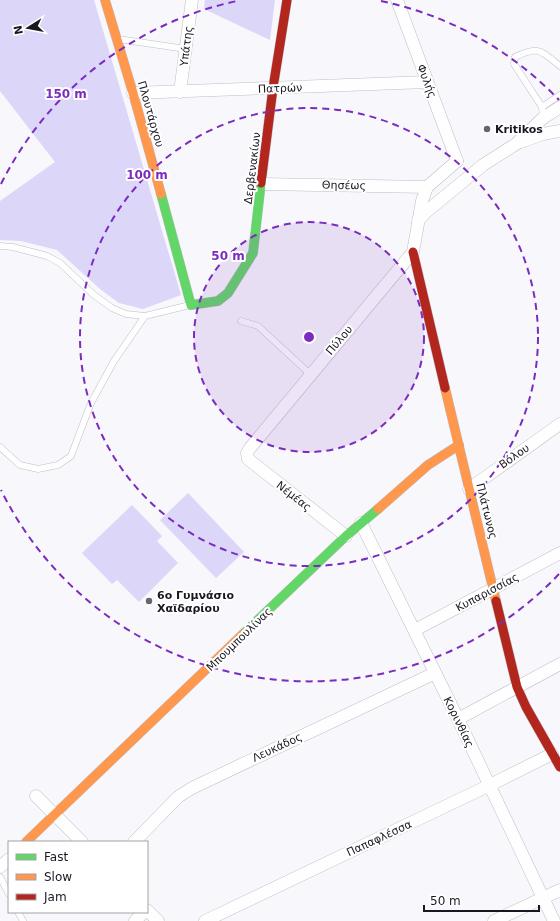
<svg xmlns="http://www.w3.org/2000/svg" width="560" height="921" font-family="'DejaVu Sans',sans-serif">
	<rect width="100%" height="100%" fill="#f8f7fc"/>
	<g fill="#dcd6f9">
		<path d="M0,0H94L181,295L143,309L119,303L100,289L57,250L21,241L0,240V201L55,162L0,91Z"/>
		<path d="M205,0H275L270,40L204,9Z"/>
		<path d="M188,493L244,552L216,578L160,520Z"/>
		<path d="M132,505L162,536L157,541L178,563L139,602L117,580L112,584L82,553Z"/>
	</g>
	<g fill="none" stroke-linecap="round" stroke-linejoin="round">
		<g stroke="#bfbec6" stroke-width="7">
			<g id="lane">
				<path d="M118,39L186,49"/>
				<path d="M542,107L560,95"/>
				<path d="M543,118L542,107L514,64L515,57C539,45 541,51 560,66"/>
				<path d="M0,246L13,247L47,256L60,263L94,295L112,308L126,314L145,316L190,305"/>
				<path d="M241,321L258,326L310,374"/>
				<path d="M0,447L20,465L38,469L58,465L71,456L91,403L114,361L145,316"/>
				<path d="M0,877L9,894"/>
				<path d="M18,912L23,921"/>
			</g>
		</g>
		<g stroke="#bfbec6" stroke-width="13">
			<g id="street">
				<path d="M397,0L457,161"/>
				<path d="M180,92L192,0"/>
				<path d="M133,93L427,82"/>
				<path d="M521,142L543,134L560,131"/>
				<path d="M262,184L427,187"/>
				<path d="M418,221L426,212L483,165L516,144L543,118L560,107"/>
				<path d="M469,489L560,424"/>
				<path d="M361,523L458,719L554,921"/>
				<path d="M346,536L253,463L248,459L247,453L250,448L413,252L422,201L427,187L457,161"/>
				<path d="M415,630L560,553"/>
				<path d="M458,719L560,664"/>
				<path d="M36,796L82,842"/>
				<path d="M134,842L178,797L192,788L435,673"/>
				<path d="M0,867L9,859"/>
				<path d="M147,910L158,921"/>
				<path d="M135,921L144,912"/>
				<path d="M205,921L490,785L552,754"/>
				<path d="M494,921L560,890"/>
			</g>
		</g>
		<g stroke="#bfbec6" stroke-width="10">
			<g id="fast">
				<path d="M161,194L191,305L218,301L228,293L253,253L261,183"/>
				<path d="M243,634L346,536L378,509"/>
			</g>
		</g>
		<g stroke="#bfbec6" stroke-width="10">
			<g id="slow">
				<path d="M105,0L133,93L161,194"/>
				<path d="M445,388L496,601"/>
				<path d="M378,509L428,465L459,445"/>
				<path d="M26,842L243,634"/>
			</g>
		</g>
		<g stroke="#bfbec6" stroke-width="10">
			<g id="jam">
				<path d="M261,183L273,88L287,0"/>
				<path d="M413,252L445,388"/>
				<path d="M496,601L517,687L526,707L560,767"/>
			</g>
		</g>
		<use href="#lane" stroke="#fefeff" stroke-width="6"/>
		<use href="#street" stroke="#fefeff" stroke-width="12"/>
		<use href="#fast" stroke="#63d668" stroke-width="9"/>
		<use href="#slow" stroke="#ff974d" stroke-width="9"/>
		<use href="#jam" stroke="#b3261e" stroke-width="9"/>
	</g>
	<circle cx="309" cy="337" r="115" fill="#7b2cbf" fill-opacity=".12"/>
	<g fill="none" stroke="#7b2cbf" stroke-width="2" stroke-dasharray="7 5">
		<circle cx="309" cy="337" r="115"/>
		<circle cx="309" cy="337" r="229"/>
		<path d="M559 574A344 344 0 0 1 1 490M1 184A344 344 0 0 1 237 1M381 1A344 344 0 0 1 559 100"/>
	</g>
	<g fill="#68656f" stroke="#fff" stroke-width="1.5">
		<circle cx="487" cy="129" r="4"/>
		<circle cx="149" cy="601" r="4"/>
	</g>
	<g text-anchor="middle" stroke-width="4" stroke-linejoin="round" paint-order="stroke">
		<g font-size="11" fill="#1a1723" stroke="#fff">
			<text transform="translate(186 46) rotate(-83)" y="4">Υπάτης</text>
			<text transform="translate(427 81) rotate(69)" y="4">Φυλής</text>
			<text transform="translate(280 88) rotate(-2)" y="4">Πατρών</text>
			<text transform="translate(151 114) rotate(74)" y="4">Πλουτάρχου</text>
			<text transform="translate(252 168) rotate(-83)" y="4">Δερβενακίων</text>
			<text transform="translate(344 185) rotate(1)" y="4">Θησέως</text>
			<text transform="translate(339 340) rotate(-50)" y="4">Πύλου</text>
			<text transform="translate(514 456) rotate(-35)" y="4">Βόλου</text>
			<text transform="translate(294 496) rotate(38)" y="4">Νέμέας</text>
			<text transform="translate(487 511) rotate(76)" y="4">Πλάτωνος</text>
			<text transform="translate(487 592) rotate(-28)" y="4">Κυπαρισσίας</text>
			<text transform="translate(239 639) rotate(-44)" y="4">Μπουμπουλίνας</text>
			<text transform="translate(459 722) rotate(64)" y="4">Κορινθίας</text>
			<text transform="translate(277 747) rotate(-25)" y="4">Λευκάδος</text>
			<text transform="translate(379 838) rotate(-25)" y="4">Παπαφλέσσα</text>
		</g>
		<g font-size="11" font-weight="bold" fill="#1a1723" stroke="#fff" text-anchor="start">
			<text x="495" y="133">Kritikos</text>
			<text x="157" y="599">6ο Γυμνάσιο<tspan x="157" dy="13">Χαϊδαρίου</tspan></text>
		</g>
	</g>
	<circle cx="309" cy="337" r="6" fill="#7b2cbf" stroke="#fff" stroke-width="2"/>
	<g font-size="12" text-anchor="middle" font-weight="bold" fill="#7b2cbf" stroke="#fff" stroke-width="4" stroke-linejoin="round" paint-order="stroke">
		<text x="66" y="98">150 m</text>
		<text x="147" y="179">100 m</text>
		<text x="228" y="260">50 m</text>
	</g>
	<rect x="8" y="841" width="140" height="72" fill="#ffffff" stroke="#a3a2a7"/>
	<rect x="16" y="854" width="20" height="6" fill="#63d668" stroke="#a3a2a7"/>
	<text x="44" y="861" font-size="12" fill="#1a1723">Fast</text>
	<rect x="16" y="874" width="20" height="6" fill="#ff974d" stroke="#a3a2a7"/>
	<text x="44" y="881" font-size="12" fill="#1a1723">Slow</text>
	<rect x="16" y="894" width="20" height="6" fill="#b3261e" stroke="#a3a2a7"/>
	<text x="44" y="901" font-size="12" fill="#1a1723">Jam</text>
	<g transform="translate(28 28) rotate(259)" stroke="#ffffff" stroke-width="3" paint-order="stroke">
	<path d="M0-3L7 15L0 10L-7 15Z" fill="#1a1723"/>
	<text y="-6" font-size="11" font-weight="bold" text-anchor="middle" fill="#1a1723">N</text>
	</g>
	<path d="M424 905v6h115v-6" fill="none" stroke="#1a1723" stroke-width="2"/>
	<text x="430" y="905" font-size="12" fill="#1a1723" stroke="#ffffff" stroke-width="3" paint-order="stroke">50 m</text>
</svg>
